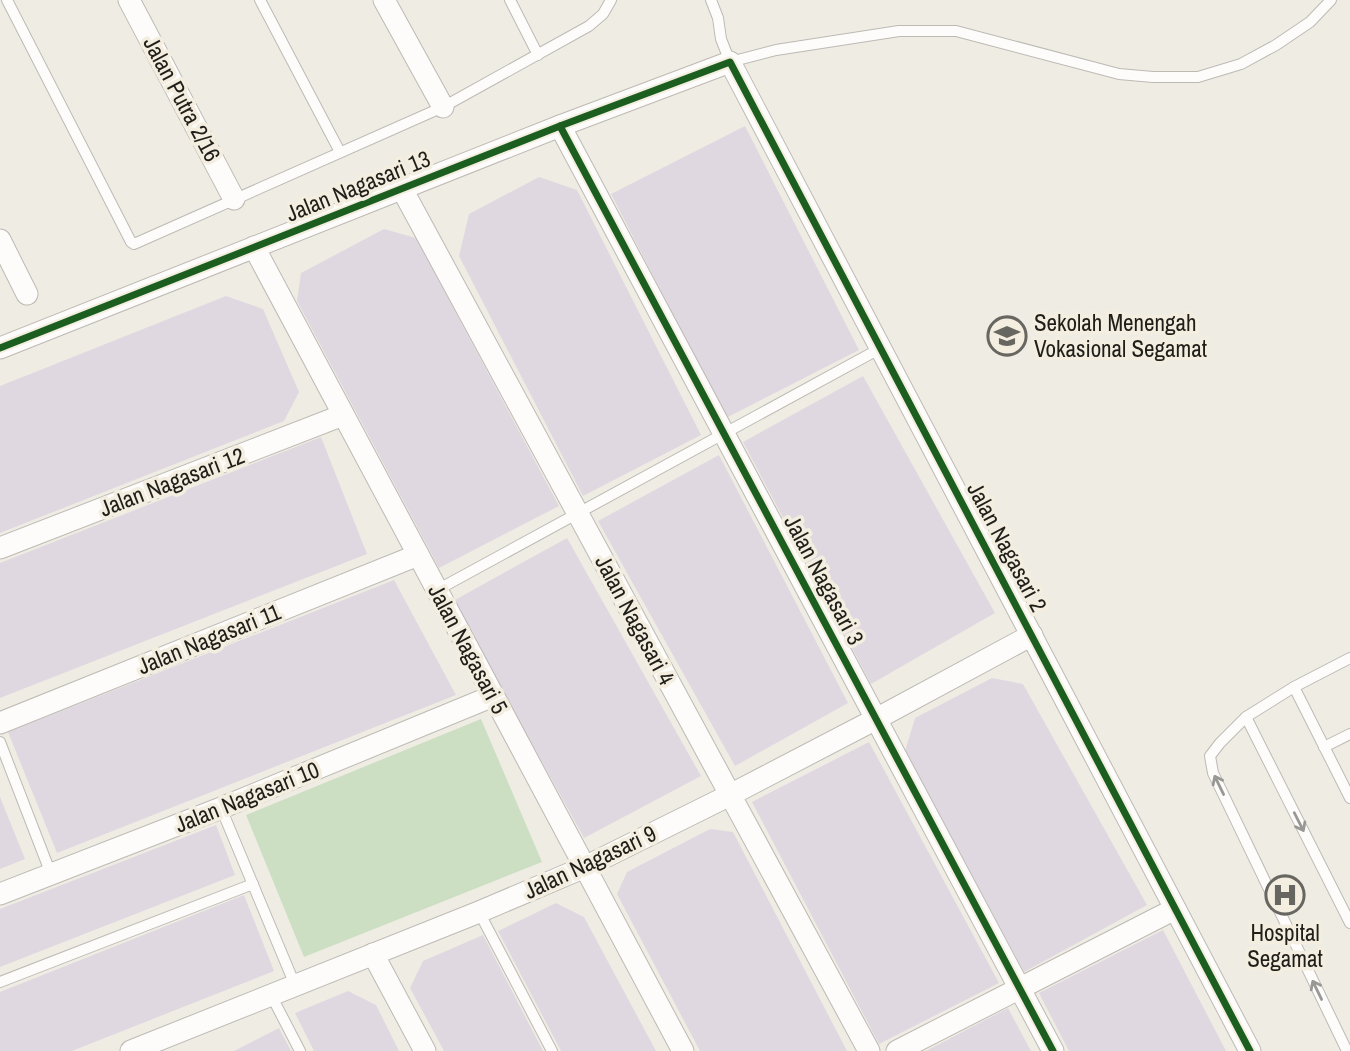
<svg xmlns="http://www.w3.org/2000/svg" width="1350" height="1051" font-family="'Archivo Narrow',sans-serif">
	<rect width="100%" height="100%" fill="#efece4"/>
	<path fill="#ccdfc2" d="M481,719L542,862L304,957L246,815Z"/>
	<g fill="#e0d8e0">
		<path d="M745,126L859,350L726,418L611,194Z"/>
		<path d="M539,177L577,190L701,435L583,496L459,256L469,214Z"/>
		<path d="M384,229L416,238L559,506L439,568L297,301L301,273Z"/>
		<path d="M226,296L263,309L299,392L284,421L0,533V386Z"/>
		<path d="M863,376L995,613L871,684L743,442Z"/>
		<path d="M321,437L367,554L0,698V563Z"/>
		<path d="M719,455L848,703L735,766L598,521Z"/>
		<path d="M567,538L701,776L584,838L453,601Z"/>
		<path d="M394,580L456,695L57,853L8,732Z"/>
		<path d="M992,678L1023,684L1147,905L1024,972L905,751L915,718Z"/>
		<path d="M869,742L999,983L879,1044L752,802Z"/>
		<path d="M0,797L25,859L0,869Z"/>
		<path d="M216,825L235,875L0,967V909Z"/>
		<path d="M710,829L733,832L847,1051H700L617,894L627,872Z"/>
		<path d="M244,895L274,971L72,1051H0V992Z"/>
		<path d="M556,903L584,917L656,1051H561L498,931Z"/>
		<path d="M1163,930L1226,1051H1069L1039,993Z"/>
		<path d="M483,935L543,1051H444L410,988L423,961Z"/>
		<path d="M348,991L376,1005L399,1051H314L295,1013Z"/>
		<path d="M1008,1008L1031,1051H926Z"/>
		<path d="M279,1028L291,1051H234Z"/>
	</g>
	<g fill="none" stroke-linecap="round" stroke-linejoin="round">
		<g stroke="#bdbab4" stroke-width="12">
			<g id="service">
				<path d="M7,0L131,242L134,244L443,107L589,26L603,14L611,0"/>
				<path d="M260,0L340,152"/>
				<path d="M510,0L538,55"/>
				<path d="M711,0L718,18L721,39L730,62L776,50L899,31H956L1119,74L1153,77H1198L1241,64L1276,45L1310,22L1331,0"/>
				<path d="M437,590L881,348"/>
				<path d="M1294,687L1350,798"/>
				<path d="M1246,717L1350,923"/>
				<path d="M0,742L51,874"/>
				<path d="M1324,747L1350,734"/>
				<path d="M221,808L295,985"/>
				<path d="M479,912L552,1051"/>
				<path d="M0,982L253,884"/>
				<path d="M271,995L300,1051"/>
				<path d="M1347,1051L1213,773L1210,756L1220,743L1246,717L1294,687L1350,658"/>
			</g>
		</g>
		<g stroke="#bdbab4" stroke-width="23">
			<g id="minor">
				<path d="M129,0L234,199"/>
				<path d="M384,0L443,107"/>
				<path d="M560,126L1053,1051"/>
				<path d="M402,189L869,1051"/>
				<path d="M0,240L27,294"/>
				<path d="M254,247L683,1051"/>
				<path d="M0,348L560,126L730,62L1250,1051"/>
				<path d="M0,548L343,415"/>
				<path d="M0,723L418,555"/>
				<path d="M0,894L221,808L493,696"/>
				<path d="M373,954L425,1051"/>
				<path d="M131,1051L479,912L585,867L730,795L876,719L1032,635"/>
				<path d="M897,1051L1175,909"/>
			</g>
		</g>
		<use href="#service" stroke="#fdfcfb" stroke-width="10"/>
		<use href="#minor" stroke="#fdfcfb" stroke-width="21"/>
		<g stroke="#f3eee0" stroke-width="11">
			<g id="cycleway">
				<path d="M560,126L1053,1051"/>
				<path d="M0,348L560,126L730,62L1250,1051"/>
			</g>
		</g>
		<use href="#cycleway" stroke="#1b5e20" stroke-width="7"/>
	</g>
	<defs><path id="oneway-shaft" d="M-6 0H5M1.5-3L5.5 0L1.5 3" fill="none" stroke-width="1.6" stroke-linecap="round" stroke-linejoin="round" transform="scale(1.75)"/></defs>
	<g stroke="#9a9895">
		<use href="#oneway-shaft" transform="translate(1219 785) rotate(-116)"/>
		<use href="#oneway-shaft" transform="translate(1299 822) rotate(63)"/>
		<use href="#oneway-shaft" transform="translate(1317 990) rotate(-116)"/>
	</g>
	<defs>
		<g id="school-ring" transform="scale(2.0125)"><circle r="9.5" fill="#f3eee0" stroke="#686660" stroke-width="1.5"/><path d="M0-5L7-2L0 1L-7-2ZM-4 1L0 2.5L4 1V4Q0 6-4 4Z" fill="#686660"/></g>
		<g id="hospital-ring" transform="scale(2.0125)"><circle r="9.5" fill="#f3eee0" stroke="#686660" stroke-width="1.5"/><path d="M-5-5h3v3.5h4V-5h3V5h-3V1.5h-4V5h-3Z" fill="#686660"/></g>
	</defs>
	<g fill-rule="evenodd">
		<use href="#school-ring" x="1007" y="336"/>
		<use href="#hospital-ring" x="1285" y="895"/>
	</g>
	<g text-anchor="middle" stroke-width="7" stroke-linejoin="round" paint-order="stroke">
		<g font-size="23" fill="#201e19" stroke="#f3eee0">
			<text transform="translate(182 99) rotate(62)" y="8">Jalan Putra 2/16</text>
			<text transform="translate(358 186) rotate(-22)" y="8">Jalan Nagasari 13</text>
			<text transform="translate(172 482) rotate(-21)" y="8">Jalan Nagasari 12</text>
			<text transform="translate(1007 547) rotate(62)" y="8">Jalan Nagasari 2</text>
			<text transform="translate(824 580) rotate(62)" y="8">Jalan Nagasari 3</text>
			<text transform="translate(635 620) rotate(62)" y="8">Jalan Nagasari 4</text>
			<text transform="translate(209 639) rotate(-22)" y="8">Jalan Nagasari 11</text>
			<text transform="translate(468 649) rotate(62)" y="8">Jalan Nagasari 5</text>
			<text transform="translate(247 797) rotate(-22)" y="8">Jalan Nagasari 10</text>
			<text transform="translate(590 862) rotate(-25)" y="8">Jalan Nagasari 9</text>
		</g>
		<g font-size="23" fill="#201e19" stroke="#f3eee0" text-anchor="start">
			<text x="1034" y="331">Sekolah Menengah<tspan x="1034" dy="26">Vokasional Segamat</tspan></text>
			<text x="1285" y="941" text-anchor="middle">Hospital<tspan x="1285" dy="26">Segamat</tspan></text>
		</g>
	</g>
</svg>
